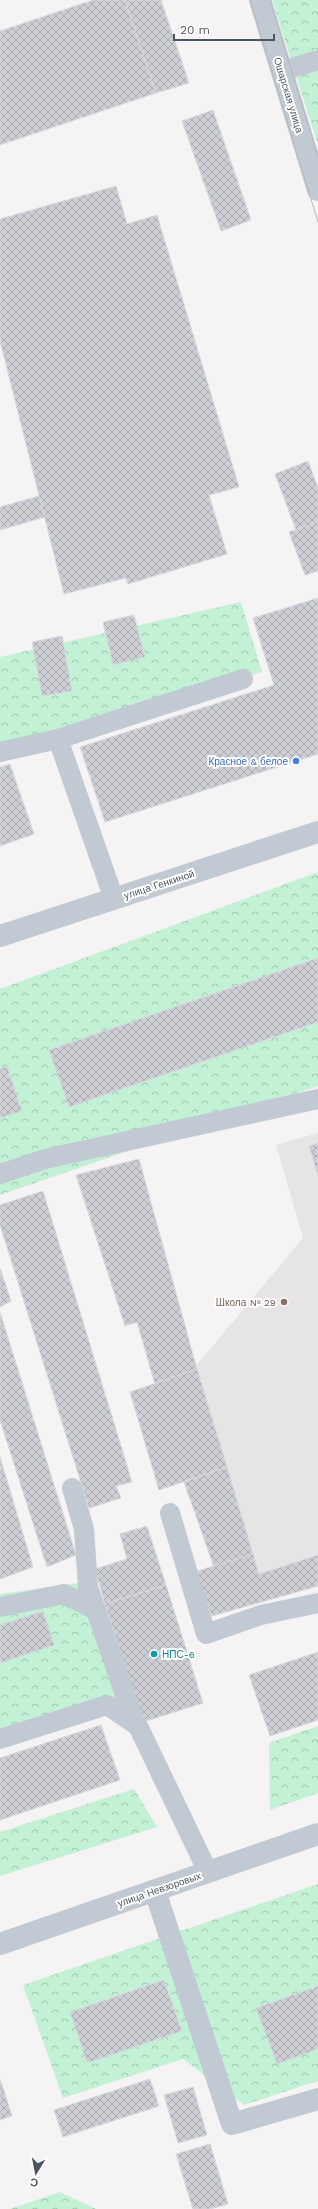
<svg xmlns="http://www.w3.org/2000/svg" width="318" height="2209" font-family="'Work Sans',sans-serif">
	<defs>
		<pattern id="forest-crowns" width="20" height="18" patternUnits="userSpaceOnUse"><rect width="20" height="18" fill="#c3f1d5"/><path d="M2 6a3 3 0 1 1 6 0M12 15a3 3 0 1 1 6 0" fill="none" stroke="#a0c6b0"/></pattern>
		<pattern id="building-cross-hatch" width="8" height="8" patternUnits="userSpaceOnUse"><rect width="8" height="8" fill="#cdcfd5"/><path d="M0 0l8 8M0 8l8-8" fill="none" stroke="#a8abb0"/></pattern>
	</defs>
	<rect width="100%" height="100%" fill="#f5f3f3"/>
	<path fill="#e6e4e5" d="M318,1133V1555L259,1574L196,1366L303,1238L276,1145Z"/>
	<g fill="url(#forest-crowns)">
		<path d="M272,0H318V145Z"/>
		<path d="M241,602L262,672L54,733L0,752V657Z"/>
		<path d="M318,872V1086L0,1195V989Z"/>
		<path d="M78,1583L118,1698L0,1732V1594Z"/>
		<path d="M318,1726V1793L270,1810L269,1743Z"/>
		<path d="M134,1789L157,1827L0,1876V1832Z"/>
		<path d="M318,1884V2081L244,2105L183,2059L63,2098L23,1985Z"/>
		<path d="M60,2192L96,2209H10Z"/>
	</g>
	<g fill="url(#building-cross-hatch)" stroke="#d7d9de">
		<path d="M93,0H125L156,93L0,145V31Z"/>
		<path d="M125,0H161L189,83L156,93Z"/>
		<path d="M213,110L251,220L221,231L182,121Z"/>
		<path d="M116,186L127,224L157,215L239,487L209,495L227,554L128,584L126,578L64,594L0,341V219Z"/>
		<path d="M308,461L318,488V522L296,530L275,474Z"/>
		<path d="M39,496L45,517L0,530V507Z"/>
		<path d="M318,522V571L305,575L289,532Z"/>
		<path d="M318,598V754L105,822L80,747L274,685L253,618Z"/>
		<path d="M134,615L145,657L113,665L103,622Z"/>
		<path d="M62,636L72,691L42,696L32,642Z"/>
		<path d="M10,764L34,834L0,846V767Z"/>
		<path d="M318,958V1022L69,1107L49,1050Z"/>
		<path d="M7,1066L22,1111L0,1118V1069Z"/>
		<path d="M318,1143V1176L309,1146Z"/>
		<path d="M139,1159L197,1369L155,1384L137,1322L125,1326L76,1175Z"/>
		<path d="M43,1191L132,1482L116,1486L121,1498L89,1508L0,1225V1205Z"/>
		<path d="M0,1268L11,1301L0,1307Z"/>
		<path d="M0,1312L76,1555L47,1567L0,1420Z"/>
		<path d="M197,1369L227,1467L159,1490L130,1392Z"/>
		<path d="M0,1457L33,1567L0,1579Z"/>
		<path d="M227,1467L253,1554L214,1567L184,1482Z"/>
		<path d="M147,1526L166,1585L105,1604L95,1569L127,1559L120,1534Z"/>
		<path d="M253,1554L259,1574L318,1555V1586L212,1616L194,1572Z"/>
		<path d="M166,1585L203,1703L143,1722L105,1604Z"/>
		<path d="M43,1611L54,1645L0,1663V1625Z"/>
		<path d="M318,1652V1720L270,1736L249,1675Z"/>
		<path d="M101,1725L120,1780L0,1820V1758Z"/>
		<path d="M164,1980L182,2031L87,2063L70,2012Z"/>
		<path d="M318,1986V2049L277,2064L256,2008Z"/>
		<path d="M0,2079L12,2116L0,2120Z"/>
		<path d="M150,2079L159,2106L63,2137L54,2110Z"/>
		<path d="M193,2087L207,2135L178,2143L164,2095Z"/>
		<path d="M210,2144L228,2204L210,2209H193L176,2154Z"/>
	</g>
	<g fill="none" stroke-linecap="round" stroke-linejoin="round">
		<g stroke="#c1cad2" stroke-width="20">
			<path d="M282,71L318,60"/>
			<path d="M0,752L58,739"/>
			<path d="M114,899L58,739L243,679"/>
			<path d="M0,1174L45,1159L318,1099"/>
			<path d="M72,1488L84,1529L88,1587L135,1724"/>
			<path d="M170,1513L206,1634L261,1615L318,1603"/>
			<path d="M0,1607L64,1594L96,1610"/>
			<path d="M0,1739L107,1705L138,1726L208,1872"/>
		</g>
		<g stroke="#c1cad2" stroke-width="22">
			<path d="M155,1891L232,2124L318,2099"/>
			<path d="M0,1944L318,1834"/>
		</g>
		<g stroke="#c1cad2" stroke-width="22">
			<path d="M260,0L318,190"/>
			<path d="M0,936L318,832"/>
		</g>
		<g stroke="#b5b8bd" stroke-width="1">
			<path d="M250,0L318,222"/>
			<path d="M270,0L318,157"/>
		</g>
	</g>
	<circle fill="#3f7fe0" stroke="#fff" stroke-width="1.5" cx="296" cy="761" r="4"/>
	<circle fill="#8d6e63" stroke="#fff" stroke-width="1.5" cx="284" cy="1302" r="4"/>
	<circle fill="#0f9aa8" stroke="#fff" stroke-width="1.5" cx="154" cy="1654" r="4"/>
	<g text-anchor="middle" stroke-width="4" stroke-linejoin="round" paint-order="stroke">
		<g font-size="10" fill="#4a5661" stroke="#fff">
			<text transform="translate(289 95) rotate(73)" y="4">Ошарская улица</text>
			<text transform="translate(159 884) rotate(-18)" y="4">улица Генкиной</text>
			<text transform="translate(159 1889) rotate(-19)" y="4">улица Невзоровых</text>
		</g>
		<g font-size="10" fill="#366cbe" stroke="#fff" text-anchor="end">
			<text x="288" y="765">Красное &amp; белое</text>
		</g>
		<g font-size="10" fill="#785e54" stroke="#fff" text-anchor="end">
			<text x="276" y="1306">Школа № 29</text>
		</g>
		<g font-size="10" fill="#0d838f" stroke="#fff" text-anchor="start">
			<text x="162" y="1658">НПС-6</text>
		</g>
	</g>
	<g transform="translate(36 2173) rotate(190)" stroke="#ffffff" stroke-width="3" paint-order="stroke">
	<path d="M0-3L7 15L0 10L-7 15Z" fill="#4a5661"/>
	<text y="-6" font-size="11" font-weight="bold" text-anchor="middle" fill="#4a5661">С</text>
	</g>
	<path d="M174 34v6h100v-6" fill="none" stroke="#4a5661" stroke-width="2"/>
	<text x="180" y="34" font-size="12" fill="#4a5661" stroke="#ffffff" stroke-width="3" paint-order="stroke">20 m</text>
</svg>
